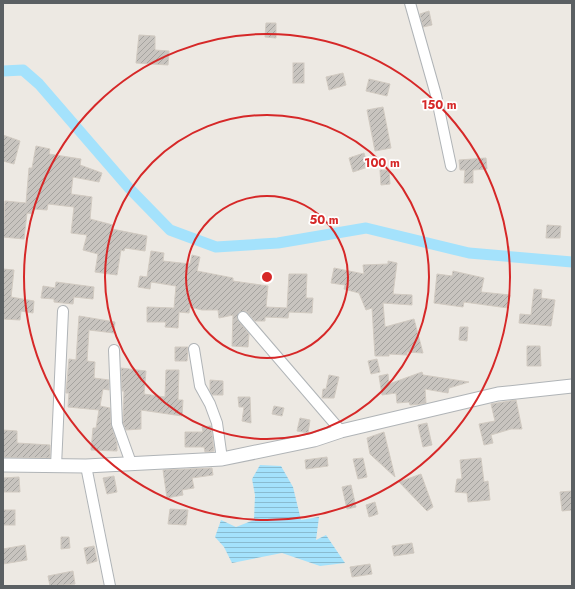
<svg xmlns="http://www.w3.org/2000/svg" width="575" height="589" font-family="Jost,sans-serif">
	<defs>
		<pattern id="water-rules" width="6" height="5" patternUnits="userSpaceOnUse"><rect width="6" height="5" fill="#a4e2fc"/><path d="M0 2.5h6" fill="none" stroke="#89bbd0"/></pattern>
		<pattern id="building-hatch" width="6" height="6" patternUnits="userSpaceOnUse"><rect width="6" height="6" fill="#c8c4bf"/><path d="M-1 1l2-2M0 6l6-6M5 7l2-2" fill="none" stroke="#a5a39f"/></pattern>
	</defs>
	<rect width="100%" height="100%" fill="#ede9e3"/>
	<path fill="url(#water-rules)" d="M260,465L281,466L293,487L301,520L319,517L316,540L326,535L345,563L320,566L282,553L232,563L224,547L215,537L221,520L236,527L254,520L255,495L252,479Z"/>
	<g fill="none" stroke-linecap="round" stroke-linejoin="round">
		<path stroke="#a4e2fc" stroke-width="11" d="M3,71L23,70L39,84L129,188L170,230L216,247L278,243L366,228L469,253L572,262"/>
	</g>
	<g fill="url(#building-hatch)" stroke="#d1cac1">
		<path d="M429,11L432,25L423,27L420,14Z"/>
		<path d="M266,23H276V38L265,37Z"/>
		<path d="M139,35L155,36V50L169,51L168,65L136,63Z"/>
		<rect x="293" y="63" width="11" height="20"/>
		<path d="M343,73L346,85L329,90L326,77Z"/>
		<path d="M369,79L390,84L387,96L366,91Z"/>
		<path d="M383,107L391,148L375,151L367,110Z"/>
		<path d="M3,135L20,141L14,164L3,161Z"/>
		<path d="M36,146L50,149L49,154L81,159L80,165L102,173L99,182L73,177L71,194L92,197L90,219L113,225L112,229L147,236L145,251L125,248L124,251L121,250L117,275L95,272L98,254L83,250L87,235L71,233L74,207L48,204L47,210L34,209L33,214L27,213L24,239L3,237L5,201L26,203L29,168H32Z"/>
		<path d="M364,153L368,167L353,172L349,158Z"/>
		<path d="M486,158L487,169L473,170V183H464L465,170H460L459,160Z"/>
		<path d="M380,170H389L390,184L381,185Z"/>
		<path d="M547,225L561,226L560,238H546Z"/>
		<path d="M151,251L164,253L163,261L190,264L192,255L200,257L197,271L233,278V281L268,286L266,307L287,308L289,274H307L306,298H313L312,313L289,312L288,318L265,317V321H255L246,311L239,312L237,319L249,334L248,347L232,346L233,315L219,318L218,310H202L190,307L189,313L179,312L178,328L165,327L166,322H147V307L174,308L176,286L151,282L150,289L138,287L140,276L147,277Z"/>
		<path d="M388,261L397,263L393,294L412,295V305L383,303L385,327L414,319L423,353L407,352V355L389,354V356H375L372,308L366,310L359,293L344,289L345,285L331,283L334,268L364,274L363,265L388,264Z"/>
		<path d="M3,269L14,270L11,297L34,301L33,313L21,311L20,320L3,319Z"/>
		<path d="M453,271L484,278L481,292L510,295L508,308L464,302L463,307L434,303L437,274L452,276Z"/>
		<path d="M56,282L94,287L93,299L74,297L73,304L54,302V299L41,298L43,286L55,288Z"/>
		<path d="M534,289L542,290L541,298L555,300L551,326L519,323L520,314L531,315Z"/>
		<path d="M79,316L115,322L114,333L89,330L87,361L95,362L94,378L109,380V390L103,389L100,406L110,408L111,424L117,444V451L91,450L93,428H96L99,410L68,407L69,393H66L69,359L76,360Z"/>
		<path d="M460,327H468L467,341L459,340Z"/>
		<path d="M527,346H540L541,366H527Z"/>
		<path d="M175,347H188L187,361H175Z"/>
		<path d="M377,359L380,372L371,374L368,361Z"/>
		<path d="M121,368L146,371L144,394L165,397L166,370H179L178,400H183L182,416L141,410V429L126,430L123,423L124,391H122Z"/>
		<path d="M422,372L423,375L469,382L449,388L448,393L425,389L426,403L421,404L410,405L409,402L397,403L396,393L382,395L379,376L388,374L389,384Z"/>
		<path d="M329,375L339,377L334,398H322L323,389H326Z"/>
		<path d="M210,380L223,381V395H212L210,391Z"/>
		<path d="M238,397H250L251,423L242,421L244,407H239Z"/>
		<path d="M516,400L522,429H511L491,435L493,443L484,445L479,424L495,421L491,404Z"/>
		<path d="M274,406L284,408L282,416L272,414Z"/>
		<path d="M300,418L310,420L308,433L297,431Z"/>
		<path d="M427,423L432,445L423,447L418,425Z"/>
		<path d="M211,426L214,451L205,452L204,447H185V432H203L202,427Z"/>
		<path d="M3,430L17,431V443L50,445V458L3,457Z"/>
		<path d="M384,432L395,477L370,454L367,438Z"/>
		<path d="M327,457L328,466L306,469L305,460Z"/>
		<path d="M363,458L367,477L358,479L353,459Z"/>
		<path d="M481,458L484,482L488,481L490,500L468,502L467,493L455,492L457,479H462L460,460Z"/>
		<path d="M212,468L213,475L192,478L194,488L182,490L183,495L167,498L163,470Z"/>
		<path d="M421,474L433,507L427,511L399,482Z"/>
		<path d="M114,476L117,492L107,494L103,478Z"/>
		<path d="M19,477L20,492H3V478Z"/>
		<path d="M351,485L356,507L347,509L342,487Z"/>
		<path d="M572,491V510L562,511L560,492Z"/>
		<path d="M375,502L378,514L369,517L366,505Z"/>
		<path d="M170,509L188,510L186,525L168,524Z"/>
		<rect x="3" y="510" width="12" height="15"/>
		<path d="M61,537H69L70,548L61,549Z"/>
		<path d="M412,543L414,553L394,556L392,546Z"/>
		<path d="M25,545L27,560L3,564V549Z"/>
		<path d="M94,546L97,561L87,564L84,548Z"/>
		<path d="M370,564L372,574L352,577L350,567Z"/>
		<path d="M73,571L75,584L50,586L48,576Z"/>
	</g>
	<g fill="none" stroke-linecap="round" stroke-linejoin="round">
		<g stroke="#b0b4b7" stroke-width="12">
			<g id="minor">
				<path d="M410,3L436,95L451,166"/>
				<path d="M243,317L341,431"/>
				<path d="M194,349L200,386L210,404L217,423L222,459"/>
				<path d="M114,350L117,424L131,463"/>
				<path d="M56,466L63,311"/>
				<path d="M86,466L110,586"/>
			</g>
		</g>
		<g stroke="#b0b4b7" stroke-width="15">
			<path id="tertiary" d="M3,465L86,466L222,459L314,440L341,431L498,394L572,386"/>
		</g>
		<use href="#minor" stroke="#fff" stroke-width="10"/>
		<use href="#tertiary" stroke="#fff" stroke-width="13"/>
	</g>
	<g fill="none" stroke="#d62828" stroke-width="2">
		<circle cx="267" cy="277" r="81"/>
		<circle cx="267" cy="277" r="162"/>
		<circle cx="267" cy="277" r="243"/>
	</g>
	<circle cx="267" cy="277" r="6" fill="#d62828" stroke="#fff" stroke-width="2"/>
	<g font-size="12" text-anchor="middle" font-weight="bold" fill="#d62828" stroke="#fff" stroke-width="3.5" stroke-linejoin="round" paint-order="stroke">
		<text x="439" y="109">150 m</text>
		<text x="382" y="167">100 m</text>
		<text x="324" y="224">50 m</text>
	</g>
	<rect width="575" height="589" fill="none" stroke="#5b6063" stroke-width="8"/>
</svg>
